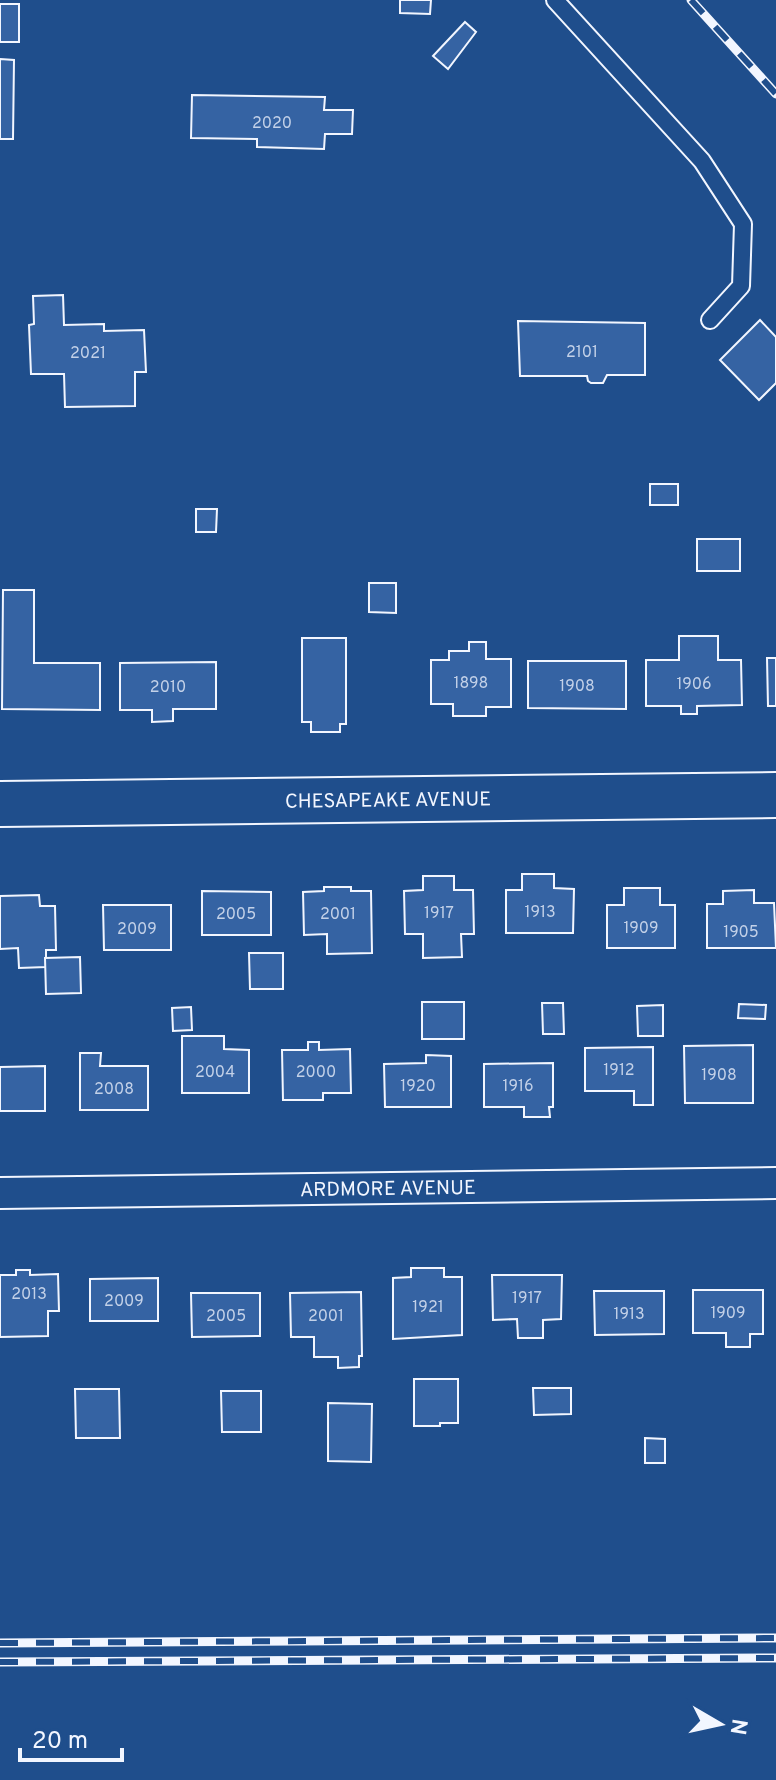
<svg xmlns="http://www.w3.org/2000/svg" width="776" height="1780" font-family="Overpass,sans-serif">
	<rect width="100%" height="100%" fill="#1f4e8c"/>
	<g fill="#3563a3" stroke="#f2f6ff" stroke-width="2">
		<path d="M400,0H431L430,14L400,13Z"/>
		<rect x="0" y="4" width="19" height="38"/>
		<path d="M465,22L476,32L448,69L433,56Z"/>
		<path d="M0,59L14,60L13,139H0Z"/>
		<path d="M192,95L325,97L324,110H353L352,134H325L324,149L257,147V139L191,138Z"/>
		<path d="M63,295L64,325L104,324V331L144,330L146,372H135V406L65,407L64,374H31L29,325L34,324L33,296Z"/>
		<path d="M760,320L776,337V383L759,400L720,360Z"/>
		<path d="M518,321L645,323V375H607L603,383H591L588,381L587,376H520Z"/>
		<rect x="650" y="484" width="28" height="21"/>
		<path d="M196,509H217L216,532H196Z"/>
		<rect x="697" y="539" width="43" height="32"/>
		<path d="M369,583H396V613L369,612Z"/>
		<path d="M3,590H34V663H100V710L2,709Z"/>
		<path d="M679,636H718V660H741L742,705L697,706V714H681V706H646V660H679Z"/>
		<path d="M302,638H346V724H340V732H311V722H302Z"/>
		<path d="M469,642H486V659H511V707H486V716H453V704H431V660H449V651H469Z"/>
		<path d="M767,658H776V706H768Z"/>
		<path d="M528,661H626V709L528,708Z"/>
		<path d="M216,662V709H173V721L152,722V710H120V663Z"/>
		<path d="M522,874H554V888L574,889L573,933H506V890H522Z"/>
		<path d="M423,876H454V890H473L474,934H461L462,957L423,958V934H405L404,891L423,890Z"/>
		<path d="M324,887H351V891H371L372,953L327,954V934L304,935L303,892L324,891Z"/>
		<path d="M624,888H660V905H675V948H607V905H624Z"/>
		<path d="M754,890V903H774L776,948H707V904H723V891Z"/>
		<path d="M202,891L271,892V935H202Z"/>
		<path d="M39,895L40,906H55L56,950H46V967L19,968L18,948L0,949V896Z"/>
		<path d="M103,905H171V950H104Z"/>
		<path d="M249,953H283V989H250Z"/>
		<path d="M80,957L81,993L46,994L45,958Z"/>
		<rect x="422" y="1002" width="42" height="37"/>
		<path d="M542,1003H563L564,1034H543Z"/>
		<path d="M739,1004L766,1005L765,1019L738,1018Z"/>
		<path d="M663,1005V1036H638L637,1006Z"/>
		<path d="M191,1007L192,1030L173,1031L172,1008Z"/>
		<path d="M182,1036H224V1049L249,1050V1093H182Z"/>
		<path d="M308,1042H319V1050L350,1049L351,1093H323V1100H283L282,1050H308Z"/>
		<path d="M753,1045V1103H685L684,1046Z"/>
		<path d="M653,1047V1105H634V1091H585V1048Z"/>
		<path d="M80,1053H101L100,1066H148V1110H80Z"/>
		<path d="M426,1055L451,1056V1107H385L384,1064L426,1063Z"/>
		<path d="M553,1063V1107H549L550,1117H524V1107H484V1064Z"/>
		<path d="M45,1066V1111H0V1067Z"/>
		<path d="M411,1268H444V1277H462V1335L393,1339V1278L411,1277Z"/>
		<path d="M16,1270H30V1275L58,1274L59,1311H48V1336L0,1337V1275H16Z"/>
		<path d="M492,1275H562L561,1319L543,1320V1338H518L517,1319L493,1320Z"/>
		<path d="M158,1278V1321H90V1279Z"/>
		<path d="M693,1290H763V1334H750V1347H726V1333H693Z"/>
		<path d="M594,1291H664V1334L595,1335Z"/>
		<path d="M361,1292L362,1356H359V1367L338,1368V1357H314V1337H291L290,1293Z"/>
		<path d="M191,1293H260V1336L192,1337Z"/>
		<path d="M414,1379H458V1423H440V1426H414Z"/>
		<path d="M533,1388H571V1414L534,1415Z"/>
		<path d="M75,1389H119L120,1438H76Z"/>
		<path d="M221,1391H261V1432H222Z"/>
		<path d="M328,1403L372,1404L371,1462L328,1461Z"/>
		<path d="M645,1438L665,1439V1463H645Z"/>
	</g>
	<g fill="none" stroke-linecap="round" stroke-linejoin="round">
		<g stroke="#f2f6ff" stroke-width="20">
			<path id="lane" d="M555,0L702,161L743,224L741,286L710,320"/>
		</g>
		<g stroke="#f2f6ff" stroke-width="34">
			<g id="street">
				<path id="s1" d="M0,1193L776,1183"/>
			</g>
		</g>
		<g stroke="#f2f6ff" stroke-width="48">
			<g id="secondary">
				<path id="s2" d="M0,804L776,795"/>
			</g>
		</g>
		<use href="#lane" stroke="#1f4e8c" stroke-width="16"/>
		<use href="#street" stroke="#1f4e8c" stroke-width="30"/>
		<use href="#secondary" stroke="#1f4e8c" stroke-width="44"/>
		<g stroke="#f2f6ff" stroke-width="9">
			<g id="rail">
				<path d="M691,0L776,94"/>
				<path d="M0,1643L776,1638"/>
				<path d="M0,1662L776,1658"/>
			</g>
		</g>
		<use href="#rail" stroke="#1f4e8c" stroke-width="6" stroke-dasharray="18" stroke-linecap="butt"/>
	</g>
	<g text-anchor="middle" stroke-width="6" stroke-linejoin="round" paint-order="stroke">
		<g font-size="16" fill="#c3d1e8">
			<text x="272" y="128">2020</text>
			<text x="582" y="357">2101</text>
			<text x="88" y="358">2021</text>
			<text x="471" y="688">1898</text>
			<text x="694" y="689">1906</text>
			<text x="577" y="691">1908</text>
			<text x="168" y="692">2010</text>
			<text x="540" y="917">1913</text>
			<text x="439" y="918">1917</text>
			<text x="236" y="919">2005</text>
			<text x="338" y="919">2001</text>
			<text x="641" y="933">1909</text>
			<text x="137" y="934">2009</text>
			<text x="741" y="937">1905</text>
			<text x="619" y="1075">1912</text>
			<text x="215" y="1077">2004</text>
			<text x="316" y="1077">2000</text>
			<text x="719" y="1080">1908</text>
			<text x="418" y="1091">1920</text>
			<text x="518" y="1091">1916</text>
			<text x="114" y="1094">2008</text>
			<text x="29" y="1299">2013</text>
			<text x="527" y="1303">1917</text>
			<text x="124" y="1306">2009</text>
			<text x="428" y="1312">1921</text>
			<text x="728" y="1318">1909</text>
			<text x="629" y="1319">1913</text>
			<text x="226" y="1321">2005</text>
			<text x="326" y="1321">2001</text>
		</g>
		<g font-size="20" fill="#f2f6ff" stroke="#1f4e8c">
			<text dy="7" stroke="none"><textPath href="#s2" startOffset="388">CHESAPEAKE AVENUE</textPath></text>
			<text dy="7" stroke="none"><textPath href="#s1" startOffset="388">ARDMORE AVENUE</textPath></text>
		</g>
	</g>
	<g transform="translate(720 1724) rotate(99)" stroke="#1f4e8c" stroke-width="6" paint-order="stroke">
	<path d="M0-6L14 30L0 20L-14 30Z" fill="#f2f6ff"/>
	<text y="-12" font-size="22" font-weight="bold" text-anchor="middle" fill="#f2f6ff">N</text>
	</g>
	<path d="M20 1748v12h102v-12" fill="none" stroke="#f2f6ff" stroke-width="4"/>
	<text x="32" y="1748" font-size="24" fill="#f2f6ff" stroke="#1f4e8c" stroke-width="6" paint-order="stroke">20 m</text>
</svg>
